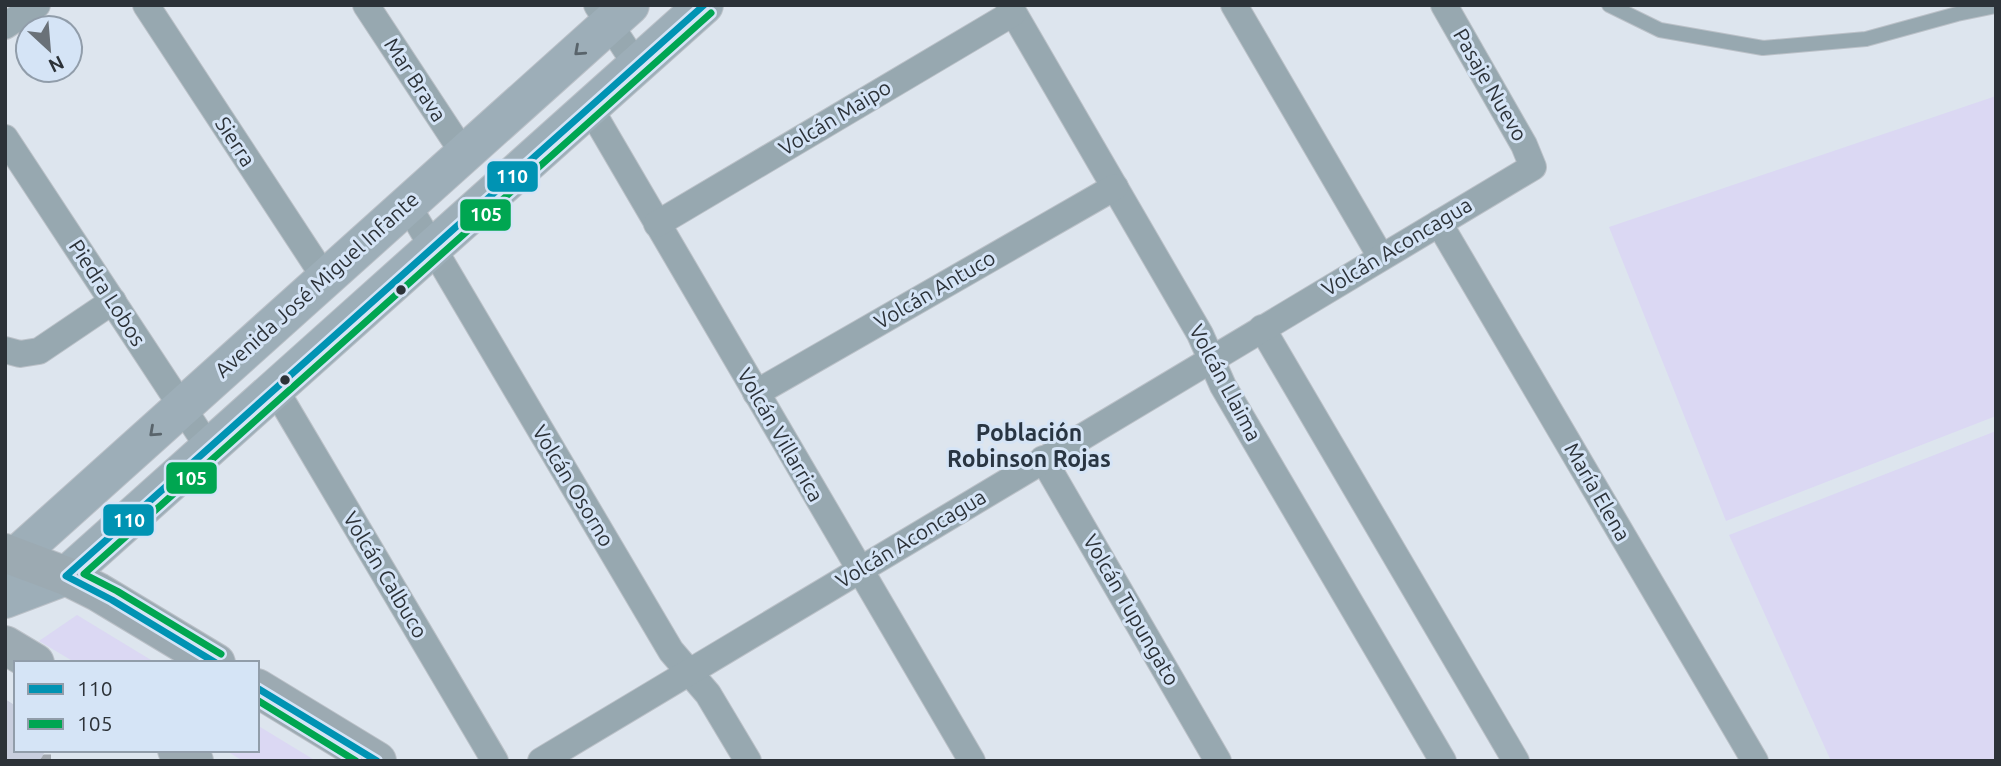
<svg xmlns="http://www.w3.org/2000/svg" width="2001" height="766" font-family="Ubuntu,sans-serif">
	<defs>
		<filter id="shadow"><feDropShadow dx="8" dy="4.5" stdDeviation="0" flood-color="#0004"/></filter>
	</defs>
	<rect width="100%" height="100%" fill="#dde5ee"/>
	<g fill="#dbd8f3">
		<path d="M1996,96V416L1726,521L1609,227Z"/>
		<path d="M1996,431V761H1831L1729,535Z"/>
		<path d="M77,615L156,663H76L39,641Z"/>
		<path d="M257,725L316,761H243L225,750H257Z"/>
	</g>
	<path fill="#c8cede" filter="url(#shadow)" d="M5,699L16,706V750H46L39,761H5Z"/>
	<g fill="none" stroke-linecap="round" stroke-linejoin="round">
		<g stroke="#bbc1c8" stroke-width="16">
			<path id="service" d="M1609,5L1660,30L1763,48L1866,39L1957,14L1996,6"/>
		</g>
		<g stroke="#bbc1c8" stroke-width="28">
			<g id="minor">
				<path d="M146,5L325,278"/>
				<path d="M366,5L464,154"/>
				<path d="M597,5L637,66"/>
				<path d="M1009,5L1200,334L1223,386L1443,761"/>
				<path d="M1234,5L1381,257"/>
				<path d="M5,26L37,5"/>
				<path d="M590,108L972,761"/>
				<path d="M5,138L209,448"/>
				<path d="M407,204L671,651L708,694L748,761"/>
				<path d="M1439,223L1755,761"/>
				<path d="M657,224L1013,13"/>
				<path d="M1262,328L1516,761"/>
				<path d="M5,350L20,354L39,351L113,301"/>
				<path d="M275,389L495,761"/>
				<path d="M756,393L1115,187"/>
				<path d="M1043,459L1218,761"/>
				<path d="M541,761L1533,167L1524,145L1444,5"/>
			</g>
		</g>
		<g stroke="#bbc1c8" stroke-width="40">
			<g id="secondary">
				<path d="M5,566L630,5"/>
				<path d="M5,599L66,576L704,5"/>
			</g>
		</g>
		<g stroke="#bbc1c8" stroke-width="40">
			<g id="primary">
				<path d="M5,553L66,576L98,592L216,663"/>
				<path d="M5,645L35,663"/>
				<path d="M257,688L377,761"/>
				<path d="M177,750L194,761"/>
			</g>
		</g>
		<use href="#service" stroke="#97a8b0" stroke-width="14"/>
		<use href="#minor" stroke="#97a8b0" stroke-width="26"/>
		<use href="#secondary" stroke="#9daeb8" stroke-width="38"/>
		<use href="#primary" stroke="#9caab2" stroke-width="38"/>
		<g stroke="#d5e4f6" stroke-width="12">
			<g id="bus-1">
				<path d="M216,663L112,600L66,576L704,5"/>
				<path d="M257,688L377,761"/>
			</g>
		</g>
		<g stroke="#d5e4f6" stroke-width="12">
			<g id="bus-2">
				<path d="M221,654L117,591L84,574L711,13"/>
				<path d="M257,700L356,761"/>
			</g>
		</g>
		<use href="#bus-1" stroke="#0093b3" stroke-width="7"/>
		<use href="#bus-2" stroke="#00a651" stroke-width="7"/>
	</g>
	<defs><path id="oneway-chevron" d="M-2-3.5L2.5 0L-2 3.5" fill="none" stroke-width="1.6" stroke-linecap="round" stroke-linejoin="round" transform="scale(1.75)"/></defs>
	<g stroke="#59646b">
		<use href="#oneway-chevron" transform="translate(579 51) rotate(138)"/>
		<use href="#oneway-chevron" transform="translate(154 432) rotate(138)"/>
	</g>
	<g fill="#2c3238" stroke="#d5e4f6" stroke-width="2.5">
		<circle cx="401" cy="290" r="6"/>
		<circle cx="285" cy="380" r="6"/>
	</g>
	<g text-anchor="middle" stroke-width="6" stroke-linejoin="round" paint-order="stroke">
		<g font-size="21" fill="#2c3238" stroke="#d5e4f6">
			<text transform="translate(415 80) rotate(57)" y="7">Mar Brava</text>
			<text transform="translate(1490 85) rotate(60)" y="7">Pasaje Nuevo</text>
			<text transform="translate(835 118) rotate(-31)" y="7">Volcán Maipo</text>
			<text transform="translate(235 142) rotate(57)" y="7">Sierra</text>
			<text transform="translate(1397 247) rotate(-31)" y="7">Volcán Aconcagua</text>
			<text transform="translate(317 285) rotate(-42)" y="7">Avenida José Miguel Infante</text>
			<text transform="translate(935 290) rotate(-30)" y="7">Volcán Antuco</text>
			<text transform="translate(107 293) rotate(57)" y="7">Piedra Lobos</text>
			<text transform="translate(1225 383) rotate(62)" y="7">Volcán Llaima</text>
			<text transform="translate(780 435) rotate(60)" y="7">Volcán Villarrica</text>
			<text transform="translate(573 486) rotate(59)" y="7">Volcán Osorno</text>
			<text transform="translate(1597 492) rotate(60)" y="7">María Elena</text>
			<text transform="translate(911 539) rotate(-31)" y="7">Volcán Aconcagua</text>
			<text transform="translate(385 575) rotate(59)" y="7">Volcán Calbuco</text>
			<text transform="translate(1131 610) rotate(60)" y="7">Volcán Tupungato</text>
		</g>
		<g font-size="23" font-weight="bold" fill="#293542" stroke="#d5e4f6">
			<text x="1029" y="441">Población<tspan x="1029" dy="26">Robinson Rojas</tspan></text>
		</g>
	</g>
	<g stroke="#d5e4f6" stroke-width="2.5">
		<rect x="486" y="160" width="53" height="33" rx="7" fill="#0093b3"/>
		<rect x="459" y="198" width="53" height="34" rx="7" fill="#00a651"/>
		<rect x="165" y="461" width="53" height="34" rx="7" fill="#00a651"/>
		<rect x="102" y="503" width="53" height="34" rx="7" fill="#0093b3"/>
	</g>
	<g font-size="19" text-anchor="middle" font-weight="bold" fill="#fff">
		<text x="512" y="183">110</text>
		<text x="486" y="221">105</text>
		<text x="191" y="485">105</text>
		<text x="129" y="527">110</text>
	</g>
	<rect width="2001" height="766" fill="none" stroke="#2c3238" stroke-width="14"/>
	<rect x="14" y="661" width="245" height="91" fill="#d5e4f6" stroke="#919daa" stroke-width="2"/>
	<rect x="28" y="684" width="35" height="10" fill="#0093b3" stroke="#919daa" stroke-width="2"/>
	<text x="77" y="696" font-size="21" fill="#2c3238">110</text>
	<rect x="28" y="719" width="35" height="10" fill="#00a651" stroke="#919daa" stroke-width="2"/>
	<text x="77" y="731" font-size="21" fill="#2c3238">105</text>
	<g transform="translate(49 49) rotate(154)"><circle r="33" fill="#d5e4f6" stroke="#919daa" stroke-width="2"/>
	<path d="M0-5L12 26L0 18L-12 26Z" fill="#6a7178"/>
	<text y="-10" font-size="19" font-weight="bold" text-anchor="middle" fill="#2c3238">N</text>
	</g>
</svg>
